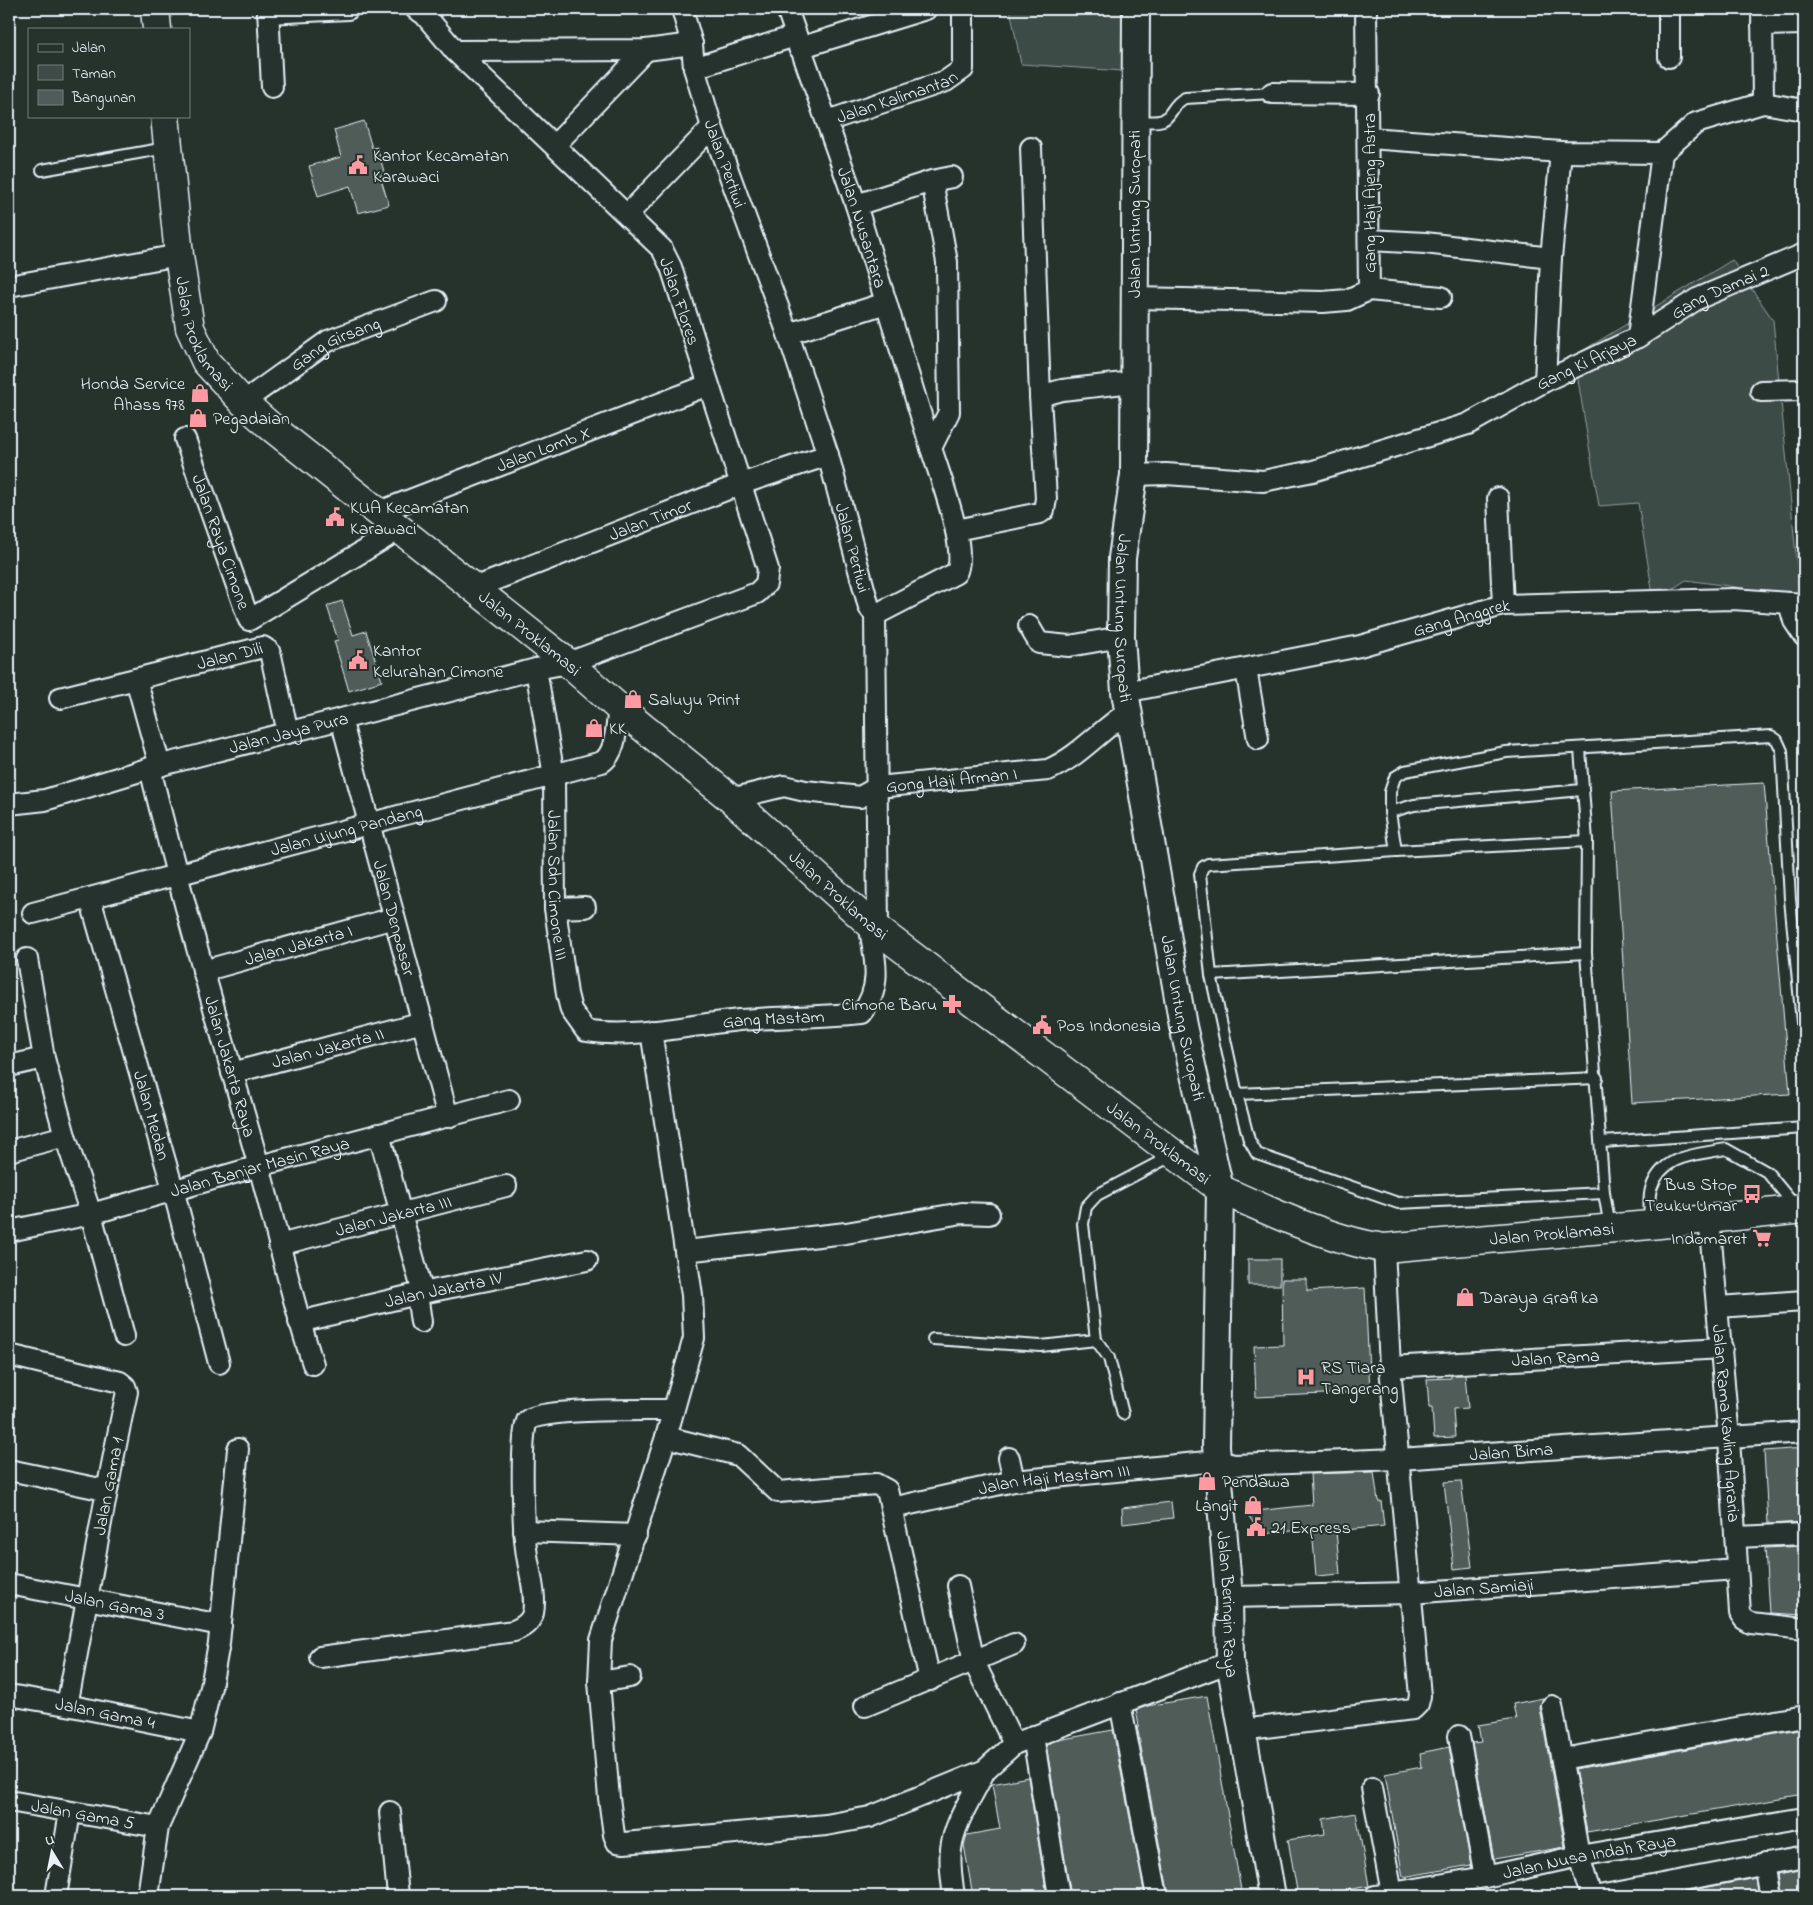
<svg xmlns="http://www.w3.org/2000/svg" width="1813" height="1905" font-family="'Indie Flower',sans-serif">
	<rect width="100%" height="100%" fill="#26332d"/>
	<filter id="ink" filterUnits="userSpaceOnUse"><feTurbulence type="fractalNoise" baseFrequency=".02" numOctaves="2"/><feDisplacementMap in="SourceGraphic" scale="10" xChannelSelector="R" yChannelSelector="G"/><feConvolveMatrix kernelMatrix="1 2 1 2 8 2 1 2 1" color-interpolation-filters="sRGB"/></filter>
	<g filter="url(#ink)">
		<g fill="#3e4b47" stroke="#939ea0">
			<path d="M1010,9H1123V71L1021,64Z"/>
			<path d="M1732,260L1773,320L1800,596L1686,580L1654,601L1638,503L1599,506L1574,356Z"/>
		</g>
		<g fill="#505c59" stroke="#e8f1f8">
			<path d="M364,121L372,148L377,147L385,175L380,176L389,205L358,213L350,186L318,196L309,166L341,157L334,130Z"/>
			<path d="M342,601L353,635L366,631L382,681L349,691L334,641L338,640L327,606Z"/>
			<path d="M1764,783L1790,1094L1632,1103L1612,791Z"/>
			<rect x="1248" y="1259" width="32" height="26"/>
			<path d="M1282,1279H1307V1291L1365,1288L1370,1392L1256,1397L1254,1346L1283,1345Z"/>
			<path d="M1451,1375H1465L1468,1408L1453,1409L1455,1437L1434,1438L1432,1408H1429L1427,1379L1451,1378Z"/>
			<path d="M1804,1448V1522L1768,1524L1764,1451Z"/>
			<path d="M1374,1472L1378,1501H1381L1384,1526L1336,1531L1340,1574L1316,1576L1312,1529L1261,1534L1246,1512L1312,1505L1310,1474Z"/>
			<path d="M1461,1481L1472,1567L1454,1569L1444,1482Z"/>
			<path d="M1171,1502L1173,1518L1123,1524L1122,1508Z"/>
			<path d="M1804,1546V1615L1769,1613L1765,1548Z"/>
			<path d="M1207,1696L1242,1896H1169L1137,1726H1139L1136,1710L1147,1706Z"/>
			<path d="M1543,1698L1540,1708L1565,1847L1494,1859L1472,1743L1481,1742L1478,1725L1516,1719L1513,1704Z"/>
			<path d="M1804,1728V1795L1587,1832L1575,1769Z"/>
			<path d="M1113,1730L1145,1896H1071L1046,1744L1058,1740Z"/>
			<path d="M1449,1747L1471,1865L1403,1877L1385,1774L1422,1767L1420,1753Z"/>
			<path d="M1028,1777L1047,1896H973L964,1845L967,1835L1000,1829L992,1784Z"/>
			<path d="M1356,1813L1369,1886L1313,1896H1298L1288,1840L1325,1834L1323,1819Z"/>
			<path d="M1804,1869V1896H1782L1778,1874Z"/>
			<path d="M1755,1878L1758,1896H1677V1893Z"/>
		</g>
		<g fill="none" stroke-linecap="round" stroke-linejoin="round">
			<g stroke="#e8f1f8" stroke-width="14">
				<g id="service">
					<path d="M1135,121C1143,121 1155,123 1163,120C1172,116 1172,104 1185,98L1272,93"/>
					<path d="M42,170L166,148"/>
					<path d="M1580,749L1587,841L1586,953L1604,1193L1610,1227"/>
					<path d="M1390,812V792L1395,777L1405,771L1506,752L1771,736L1777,740L1782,751L1790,899L1804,1043"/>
					<path d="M1396,851L1390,812L1414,805L1582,790"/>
					<path d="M1586,953L1211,975L1200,874L1203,867L1208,864L1396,851L1587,841"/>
					<path d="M1211,975L1237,1094L1597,1078"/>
					<path d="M1237,1094L1249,1140L1257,1154L1398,1203L1604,1193"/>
					<path d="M1602,1142L1804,1128"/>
					<path d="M1650,1224C1650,1214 1648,1199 1651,1189C1662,1154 1696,1155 1726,1149L1767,1172L1795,1206"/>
					<path d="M933,1339L1041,1346L1096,1340"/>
					<path d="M1123,1414L1109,1358L1096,1340L1083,1224L1086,1207L1097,1195L1171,1156"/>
				</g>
			</g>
			<g stroke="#e8f1f8" stroke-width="24">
				<g id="minor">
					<path d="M268,9L272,87"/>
					<path id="s1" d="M682,9L692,44L694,68L712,127L788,334L828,455L869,607L875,615L956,573C969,551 939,474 931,448L949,412L947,262L932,181"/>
					<path id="s2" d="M787,9L856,205L931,448"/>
					<path d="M1669,9V57"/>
					<path d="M1762,9L1763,103"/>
					<path d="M268,13L348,9"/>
					<path d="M1762,25L1804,24"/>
					<path d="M799,48L926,9"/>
					<path d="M455,51L646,50L692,44"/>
					<path d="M694,68L795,36"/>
					<path d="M1272,93L1369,94"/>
					<path id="s3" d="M827,121L946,81L963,69V9"/>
					<path d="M555,145L646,50"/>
					<path d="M1031,148L1040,396L1062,390L1133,382"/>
					<path d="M1662,153L1696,123L1763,103L1804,110"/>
					<path d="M856,205L932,181L952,177"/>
					<path d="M627,215L712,127"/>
					<path d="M1369,240L1425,243L1551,258"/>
					<path d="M9,286L179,255"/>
					<path d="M1369,290L1441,297"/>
					<path d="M1135,298L1323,302L1347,300L1369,290L1366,9"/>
					<path d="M788,334L886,303"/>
					<path id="s4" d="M1638,337L1697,299L1804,254"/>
					<path d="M1545,381L1551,258L1561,152"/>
					<path d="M1761,391L1804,390"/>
					<path id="s5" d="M243,402L328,341L436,301"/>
					<path id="s6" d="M185,439L249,620L400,529"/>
					<path id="s7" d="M1134,475L1166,474L1263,481L1313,471L1468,424L1545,381L1638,337L1662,153L1561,152L1369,138"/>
					<path d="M1498,498L1503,605"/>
					<path id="s8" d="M379,512L708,385"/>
					<path d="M956,530L1040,513L1044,510L1046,499L1040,396"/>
					<path id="s9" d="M474,588L741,484L828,455"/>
					<path d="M1789,603L1794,621L1804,636"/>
					<path d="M875,615L878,929"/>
					<path d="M1029,626L1039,643L1069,646L1121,637"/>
					<path id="s10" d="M536,669L554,776L555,908L567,994L571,1010L586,1031C636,1039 689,1025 739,1020C780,1017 821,1017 862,1013C884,985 874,955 869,923"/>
					<path d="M1246,669L1258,739"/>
					<path d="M136,679L160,766"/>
					<path id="s11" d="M1125,692L1360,646L1503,605L1733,599L1804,604"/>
					<path id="s12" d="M60,698L263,647L269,651L271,656L288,733"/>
					<path id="s13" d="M341,719L448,1117"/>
					<path id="s14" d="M150,768C182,901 221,1032 258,1163C277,1230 291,1298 313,1364"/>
					<path id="s15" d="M731,799L784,786L805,791L860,797L878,787L1048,770C1080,756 1099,731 1128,712"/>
					<path id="s16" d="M9,804L45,800L150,768L536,669L568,663L757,593L766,584L768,569L671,267L662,249L455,51L424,14L416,9"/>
					<path id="s17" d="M90,898L173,1189L219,1363"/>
					<path d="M555,908L585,907"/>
					<path id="s18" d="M33,913L602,762C617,752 616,725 619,708"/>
					<path d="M27,959L44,1058L65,1136L91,1214L124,1336"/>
					<path id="s19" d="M203,971L394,918"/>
					<path d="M651,1031L692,1295L694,1338L666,1437L601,1640L599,1682L609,1798L614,1835L617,1842L624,1843L826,1825L870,1817L985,1770L1014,1744L1230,1662"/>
					<path d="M9,1066L44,1058"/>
					<path id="s20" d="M232,1073L423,1022"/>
					<path d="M379,1134L423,1293"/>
					<path d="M9,1151L65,1136"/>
					<path id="s21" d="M1709,1219L1729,1438L1740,1613L1744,1619L1751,1623L1804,1629"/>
					<path id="s22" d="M9,1231L91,1214L259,1166L509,1100"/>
					<path id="s23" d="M279,1245L506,1186"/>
					<path d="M685,1251L846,1233L962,1213L989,1214"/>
					<path d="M417,1294L421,1322"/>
					<path d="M1718,1307L1804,1301"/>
					<path id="s24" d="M299,1322L417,1294L587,1260"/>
					<path d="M9,1355L120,1382L125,1386L127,1392C104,1496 88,1601 67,1705"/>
					<path id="s25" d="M1390,1367L1722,1348"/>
					<path d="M666,1437L738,1455L778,1492L876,1484L887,1490L930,1680"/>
					<path d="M1009,1458L1014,1481"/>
					<path d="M9,1470L105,1490"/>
					<path id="s26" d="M892,1508L1014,1481L1217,1461L1234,1465L1399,1459L1804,1432"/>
					<path d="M524,1531L636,1535"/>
					<path d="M1737,1537L1804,1534"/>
					<path id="s27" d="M9,1584L221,1625"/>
					<path d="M958,1586L974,1662L1014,1744"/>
					<path id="s28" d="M1229,1597L1410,1593L1737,1569"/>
					<path d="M320,1657L514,1631C523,1627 530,1623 533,1613C537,1594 528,1568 526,1548C523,1527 520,1439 527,1421C537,1408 651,1410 673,1410"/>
					<path d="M599,1682L630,1677"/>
					<path id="s29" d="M9,1695L67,1705L200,1732"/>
					<path d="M1120,1703L1157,1896"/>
					<path d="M865,1706L1014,1644"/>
					<path d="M1552,1706L1579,1856L1591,1896"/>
					<path d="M1241,1730L1413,1709L1418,1704L1420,1696L1390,1367L1384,1248"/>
					<path d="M1033,1736L1059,1896"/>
					<path d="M1459,1736L1485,1877"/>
					<path d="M1562,1759L1804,1716"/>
					<path d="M1372,1788L1392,1893"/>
					<path id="s30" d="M9,1801L158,1827"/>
					<path d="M390,1812L398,1896"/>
					<path d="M1764,1864L1770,1896"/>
					<path d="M56,1896L70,1812"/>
					<path d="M148,1896L158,1827L200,1732L211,1687L219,1643L238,1449"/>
					<path d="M954,1896C952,1881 949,1865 951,1849C954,1822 974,1794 985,1770"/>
					<path id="s31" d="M1375,1896L1485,1877L1579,1856L1804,1818"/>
					<path d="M1599,1896L1804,1857"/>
				</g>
			</g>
			<g stroke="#e8f1f8" stroke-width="30">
				<g id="tertiary">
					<path id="s32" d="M1136,9L1134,475L1122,558L1121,637L1125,692L1183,1026L1220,1189L1216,1446L1229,1597L1230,1662L1272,1896"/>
				</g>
			</g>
			<g stroke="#e8f1f8" stroke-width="31">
				<g id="primary">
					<path d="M155,9L157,29"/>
					<path id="s33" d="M165,116L179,255L190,328L206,362L243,402L270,426L568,663L619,708L731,799L869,923L1220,1189C1268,1211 1333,1241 1384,1248L1650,1225L1804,1209"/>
				</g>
			</g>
			<use href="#service" stroke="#26332d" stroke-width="10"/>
			<use href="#minor" stroke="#26332d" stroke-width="20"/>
			<use href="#tertiary" stroke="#26332d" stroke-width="26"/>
			<use href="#primary" stroke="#26332d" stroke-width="28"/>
		</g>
	</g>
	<defs>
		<g id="civic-bare" transform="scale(1.5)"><path d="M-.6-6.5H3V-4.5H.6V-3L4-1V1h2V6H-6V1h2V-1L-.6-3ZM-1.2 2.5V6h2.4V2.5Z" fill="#ff9aa2" stroke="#26332d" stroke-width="2.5" paint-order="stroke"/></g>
		<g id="shop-bare" transform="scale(1.5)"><path d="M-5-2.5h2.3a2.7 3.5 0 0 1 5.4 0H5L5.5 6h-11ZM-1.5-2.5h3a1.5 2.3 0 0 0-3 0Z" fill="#ff9aa2" stroke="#26332d" stroke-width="2.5" paint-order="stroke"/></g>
		<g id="pharmacy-bare" transform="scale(1.5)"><path d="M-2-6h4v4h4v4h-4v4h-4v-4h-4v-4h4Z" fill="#ff9aa2" stroke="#26332d" stroke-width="2.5" paint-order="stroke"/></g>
		<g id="bus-bare" transform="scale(1.5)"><path d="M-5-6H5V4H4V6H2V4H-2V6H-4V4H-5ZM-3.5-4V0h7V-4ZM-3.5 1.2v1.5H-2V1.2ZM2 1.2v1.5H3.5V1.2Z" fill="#ff9aa2" stroke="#26332d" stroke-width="2.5" paint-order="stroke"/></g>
		<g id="supermarket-bare" transform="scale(1.5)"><path d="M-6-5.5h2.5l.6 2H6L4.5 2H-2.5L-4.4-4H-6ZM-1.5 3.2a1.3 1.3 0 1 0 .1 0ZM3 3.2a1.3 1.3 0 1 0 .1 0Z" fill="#ff9aa2" stroke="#26332d" stroke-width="2.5" paint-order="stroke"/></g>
		<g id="hospital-bare" transform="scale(1.5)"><path d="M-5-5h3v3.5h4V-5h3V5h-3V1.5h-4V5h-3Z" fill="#ff9aa2" stroke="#26332d" stroke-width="2.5" paint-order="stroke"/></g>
	</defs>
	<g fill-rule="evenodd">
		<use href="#civic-bare" x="358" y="165"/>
		<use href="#shop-bare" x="200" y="393"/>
		<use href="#shop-bare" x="198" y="418"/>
		<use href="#civic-bare" x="335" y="517"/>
		<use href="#civic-bare" x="358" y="660"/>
		<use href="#shop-bare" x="633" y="699"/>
		<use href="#shop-bare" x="594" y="728"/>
		<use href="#pharmacy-bare" x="952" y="1004"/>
		<use href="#civic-bare" x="1042" y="1025"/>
		<use href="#bus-bare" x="1752" y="1194"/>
		<use href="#supermarket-bare" x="1762" y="1238"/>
		<use href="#shop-bare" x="1465" y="1297"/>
		<use href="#hospital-bare" x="1306" y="1377"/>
		<use href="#shop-bare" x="1207" y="1481"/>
		<use href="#shop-bare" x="1253" y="1505"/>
		<use href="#civic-bare" x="1256" y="1527"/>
	</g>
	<g text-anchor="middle" stroke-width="4" stroke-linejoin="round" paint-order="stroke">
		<g font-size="18" fill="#e8f1f8" stroke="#26332d">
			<text dy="6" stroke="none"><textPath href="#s3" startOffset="74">Jalan Kalimantan</textPath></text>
			<text dy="6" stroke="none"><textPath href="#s1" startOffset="161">Jalan Pertiwi</textPath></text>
			<text transform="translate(1369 193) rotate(-90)" y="6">Gang Haji Ajeng Astra</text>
			<text transform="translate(1134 214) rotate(-90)" y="6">Jalan Untung Suropati</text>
			<text dy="6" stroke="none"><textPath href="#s2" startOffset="231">Jalan Nusantara</textPath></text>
			<text dy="6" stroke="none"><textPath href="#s4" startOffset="94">Gang Damai 2</textPath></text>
			<text transform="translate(680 301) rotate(71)" y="6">Jalan Flores</text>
			<text dy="6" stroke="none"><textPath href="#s33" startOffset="224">Jalan Proklamasi</textPath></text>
			<text dy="6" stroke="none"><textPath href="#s5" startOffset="110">Gang Girsang</textPath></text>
			<text dy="6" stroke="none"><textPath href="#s7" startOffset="476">Gang Ki Arjaya</textPath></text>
			<text dy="6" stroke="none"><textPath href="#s8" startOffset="176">Jalan Lomb X</textPath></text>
			<text dy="6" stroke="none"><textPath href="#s9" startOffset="189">Jalan Timor</textPath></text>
			<text dy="6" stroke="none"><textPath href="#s6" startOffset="109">Jalan Raya Cimone</textPath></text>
			<text dy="6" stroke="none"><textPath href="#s1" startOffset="566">Jalan Pertiwi</textPath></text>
			<text dy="6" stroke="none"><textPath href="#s32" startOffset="610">Jalan Untung Suropati</textPath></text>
			<text dy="6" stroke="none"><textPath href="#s11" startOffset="345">Gang Anggrek</textPath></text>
			<text dy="6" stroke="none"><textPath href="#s33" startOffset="674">Jalan Proklamasi</textPath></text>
			<text dy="6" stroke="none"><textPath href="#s12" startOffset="175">Jalan Dili</textPath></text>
			<text dy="6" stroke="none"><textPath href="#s16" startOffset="289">Jalan Jaya Pura</textPath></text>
			<text dy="6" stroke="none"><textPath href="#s15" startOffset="226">Gong Haji Arman I</textPath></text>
			<text dy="6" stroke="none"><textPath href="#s18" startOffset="324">Jalan Ujung Pandang</textPath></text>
			<text dy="6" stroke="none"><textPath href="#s10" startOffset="218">Jalan Sdn Cimone III</textPath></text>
			<text dy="6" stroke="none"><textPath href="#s33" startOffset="1079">Jalan Proklamasi</textPath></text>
			<text dy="6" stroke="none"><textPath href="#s13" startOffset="206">Jalan Denpasar</textPath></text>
			<text dy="6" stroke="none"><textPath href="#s19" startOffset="99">Jalan Jakarta I</textPath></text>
			<text dy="6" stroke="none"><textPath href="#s32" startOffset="1015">Jalan Untung Suropati</textPath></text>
			<text dy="6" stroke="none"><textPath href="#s10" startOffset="558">Gang Mastam</textPath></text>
			<text dy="6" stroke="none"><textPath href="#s20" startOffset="99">Jalan Jakarta II</textPath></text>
			<text dy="6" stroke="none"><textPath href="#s14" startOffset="309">Jalan Jakarta Raya</textPath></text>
			<text dy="6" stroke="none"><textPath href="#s17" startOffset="226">Jalan Medan</textPath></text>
			<text dy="6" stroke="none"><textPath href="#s33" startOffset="1484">Jalan Proklamasi</textPath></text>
			<text dy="6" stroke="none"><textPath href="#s22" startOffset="259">Jalan Banjar Masin Raya</textPath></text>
			<text dy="6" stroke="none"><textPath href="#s23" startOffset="118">Jalan Jakarta III</textPath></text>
			<text dy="6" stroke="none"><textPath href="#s33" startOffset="1904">Jalan Proklamasi</textPath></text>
			<text dy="6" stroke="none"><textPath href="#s24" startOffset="148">Jalan Jakarta IV</textPath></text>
			<text dy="6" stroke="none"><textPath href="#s25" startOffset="166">Jalan Rama</textPath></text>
			<text dy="6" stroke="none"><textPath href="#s21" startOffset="205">Jalan Rama Kavling Agraria</textPath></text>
			<text dy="6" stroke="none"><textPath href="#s26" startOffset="624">Jalan Bima</textPath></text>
			<text dy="6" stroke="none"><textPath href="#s26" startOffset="165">Jalan Haji Mastam III</textPath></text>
			<text transform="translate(108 1486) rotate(-79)" y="6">Jalan Gama 1</text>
			<text dy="6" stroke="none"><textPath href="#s28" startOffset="255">Jalan Samiaji</textPath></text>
			<text dy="6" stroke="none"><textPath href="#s27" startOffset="108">Jalan Gama 3</textPath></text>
			<text dy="6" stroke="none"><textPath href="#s32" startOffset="1606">Jalan Beringin Raya</textPath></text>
			<text dy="6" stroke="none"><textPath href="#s29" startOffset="98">Jalan Gama 4</textPath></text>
			<text dy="6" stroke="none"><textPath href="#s30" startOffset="75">Jalan Gama 5</textPath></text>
			<text dy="6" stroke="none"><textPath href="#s31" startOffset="218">Jalan Nusa Indah Raya</textPath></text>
		</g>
		<g font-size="18" fill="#e8f1f8" stroke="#26332d" text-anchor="start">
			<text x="373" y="161">Kantor Kecamatan<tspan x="373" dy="21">Karawaci</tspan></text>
			<text x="185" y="389" text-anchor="end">Honda Service<tspan x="185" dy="21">Ahass 978</tspan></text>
			<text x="213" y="424">Pegadaian</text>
			<text x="350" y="513">KUA Kecamatan<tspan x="350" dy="21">Karawaci</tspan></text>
			<text x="373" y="656">Kantor<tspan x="373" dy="21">Kelurahan Cimone</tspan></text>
			<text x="648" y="705">Saluyu Print</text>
			<text x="609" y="734">KK</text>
			<text x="937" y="1010" text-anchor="end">Cimone Baru</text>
			<text x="1057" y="1031">Pos Indonesia</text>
			<text x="1737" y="1190" text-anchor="end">Bus Stop<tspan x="1737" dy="21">Teuku Umar</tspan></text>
			<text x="1747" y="1244" text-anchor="end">Indomaret</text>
			<text x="1480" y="1303">Daraya Grafika</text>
			<text x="1321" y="1373">RS Tiara<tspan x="1321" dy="21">Tangerang</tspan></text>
			<text x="1222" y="1487">Pendawa</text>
			<text x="1238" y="1511" text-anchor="end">Langit</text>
			<text x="1271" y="1533">21 Express</text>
		</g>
	</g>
	<rect width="1813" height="1905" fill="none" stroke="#26332d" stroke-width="30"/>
	<rect x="15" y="15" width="1783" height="1875" fill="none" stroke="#e8f1f8" stroke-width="2" filter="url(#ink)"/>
	<rect x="28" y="28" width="162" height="90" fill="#26332d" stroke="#747f7e"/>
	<rect x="38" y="44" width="25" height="8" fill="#26332d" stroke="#747f7e"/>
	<text x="72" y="52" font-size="15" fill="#e8f1f8">Jalan</text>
	<rect x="38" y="65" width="25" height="15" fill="#3e4b47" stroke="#747f7e"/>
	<text x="72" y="78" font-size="15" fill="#e8f1f8">Taman</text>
	<rect x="38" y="90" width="25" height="15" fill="#505c59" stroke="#747f7e"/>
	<text x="72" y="102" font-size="15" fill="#e8f1f8">Bangunan</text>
	<g transform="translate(52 1852) rotate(350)" stroke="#26332d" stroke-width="4" paint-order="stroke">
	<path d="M0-4L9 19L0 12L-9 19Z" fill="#e8f1f8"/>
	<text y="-8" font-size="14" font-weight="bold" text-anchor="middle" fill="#e8f1f8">U</text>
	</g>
</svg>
